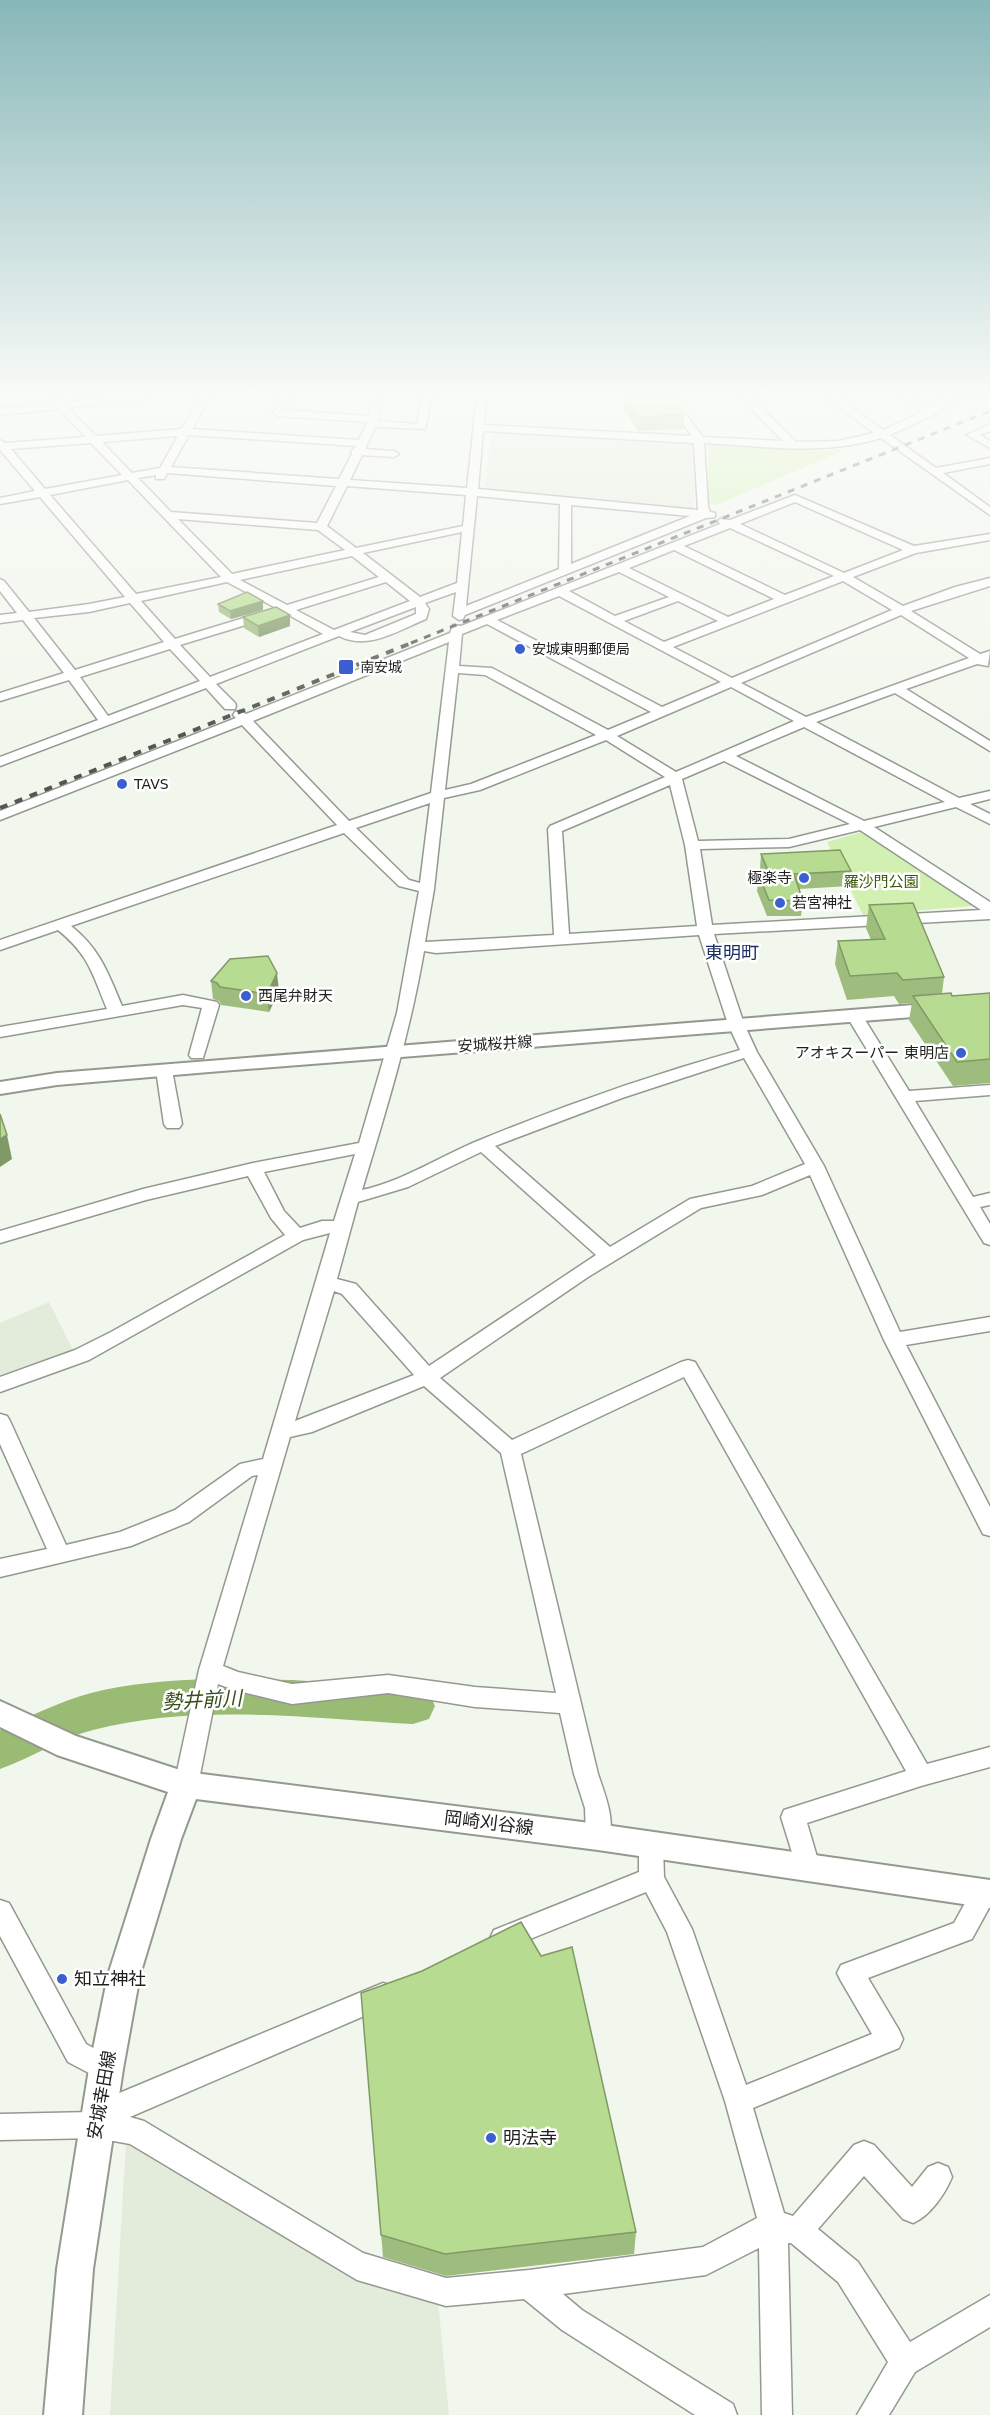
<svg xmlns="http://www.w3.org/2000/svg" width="990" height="2415" font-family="'DejaVu Sans','Noto Sans JP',sans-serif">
	<rect width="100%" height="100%" fill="#f2f7ed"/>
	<g fill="#e3ecdb">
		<path d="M491,432L694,443V510L485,490Z"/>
		<path d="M49,1302L72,1348L67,1355L0,1378V1323Z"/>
		<path d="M126,2142L438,2300L449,2415H110Z"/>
	</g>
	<g fill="#d1f0b2">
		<path d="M708,444L829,451L847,449L716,505L709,504Z"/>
		<path d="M862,832L973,906L863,915L827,842Z"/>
	</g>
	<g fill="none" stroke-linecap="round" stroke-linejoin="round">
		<path fill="#99bb73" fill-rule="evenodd" d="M212,1679L293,1680L413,1688L429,1693L435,1706L429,1719L413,1724C308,1718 196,1703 93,1730C61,1738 31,1758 0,1769V1730C30,1716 59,1702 91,1693C130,1683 171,1680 212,1679Z"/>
		<g stroke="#949990" stroke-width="3">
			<g id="minor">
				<path d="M51,396H61L64,402L121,396H154L149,399L68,408L96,436L182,429L201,396H211L192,429L359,440L367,422L278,416L273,413L282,396H292L284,410L369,416L373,396H383L378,421L417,424L422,396H432L425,429L375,427L365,449L394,451L399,454L394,457L362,455L350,480L467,488L477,396H487L484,425L692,436L662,396H672L703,437L783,441L739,396H750L796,442L838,441L874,433L824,396H836L883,430L922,412L899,396H911L929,408L947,396H981L976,399L957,398L934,415L890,435L936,468L990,458V464L943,473L990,507V515L881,438C823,456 763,446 704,443L708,507L710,512L715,513V517L706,518L465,615L463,619L459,620L453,616L456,592L425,603L429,609L426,619C399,630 368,651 339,636L216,684L235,703L236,706L235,709H225L206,688L0,766V757L98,720L69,680L0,701V693L64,673L23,620L0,623V615L17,613L0,591V579L4,581L29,612L89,604L125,597L40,497L0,504V498L35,491L0,450V440L6,443L86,437L58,409L0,415V409L55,403ZM483,431L694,443L698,510L478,489ZM189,435L356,446L351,452L352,454L339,479L171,467ZM178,436L160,468L132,473L102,442ZM91,443L122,475L45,489L11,449ZM167,473L336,486L317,523L171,512L138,478L156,475V479H164ZM128,480L221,577L136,594L50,495ZM347,486L466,495L463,526L356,548L327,526ZM477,496L560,504L559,569L466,606ZM571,505L690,516L571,564ZM178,519L318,530L345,550L232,574ZM462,532L457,583L420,597L363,553ZM352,556L379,577L287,605L240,580ZM227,582L276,608L175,639L141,601ZM386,582L410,601L334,630L296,610ZM130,603L164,642L75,670L34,618L89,612ZM416,607V614L365,635L350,632ZM285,613L323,634L210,677L180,645ZM170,649L200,681L108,716L80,677Z"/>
				<path d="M990,424V431L980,435L990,441V448L967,435Z"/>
				<path d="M795,495L914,546L990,534V540L916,553L853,577L903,606L955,587L990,578V586L911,611L980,654L990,651L988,666L977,664L906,689L990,741V751L895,693L816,722L959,798L990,791V799L970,804L990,814V824L956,807L874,827L990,902V919L714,934L744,1024L757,1052L824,1166L900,1332L990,1317V1331L906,1345L990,1507V1536L983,1534L884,1340L810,1175L762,1195L701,1208L588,1277L440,1378L512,1440L681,1362L688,1360L695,1362L927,1764L990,1747V1767L921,1786L807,1823L820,1867L817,1875L808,1878L799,1875L781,1817L784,1810L906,1771L684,1377L521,1454L598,1774C605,1795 617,1823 607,1845L598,1848L589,1845L586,1837L585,1808L574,1774L560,1713L475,1707L388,1693L292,1704L234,1690L218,1684L198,1785L194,1792L186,1795L178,1792L174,1785L199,1670L258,1475L252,1476L189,1522L131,1546L0,1577V1559L47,1549L0,1444V1414L7,1416L10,1421L66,1545L120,1532L175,1510L240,1464L263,1459L330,1233L303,1240L89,1360L0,1392V1377L75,1350L111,1332L285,1235L271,1218L248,1176L146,1200L0,1243V1231L143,1189L253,1163L359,1143L397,1013L419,891L399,886L344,833L71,926C100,949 108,973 122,1006L183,995L217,1002L219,1005L203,1058H191L189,1055L202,1008L183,1005L0,1037V1027L107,1009C92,973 89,955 58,930L0,950V940L337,825L242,725L0,820V811L236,718L233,715L235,712L240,711L246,714L450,633L453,625L461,626L720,524L718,521L720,519L730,520ZM795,502L903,550L844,573L740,524ZM730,528L834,576L785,595L684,546ZM674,550L774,599L728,617L629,568ZM619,572L669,597L615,616L569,591ZM843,581L892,610L732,678L673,647ZM559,596L721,682L662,707L497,620ZM678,601L718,621L664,642L624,621ZM901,615L969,658L806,717L741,683ZM487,624L651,712L608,730L492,668L459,666L462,634ZM449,642L431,793L349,821L253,721ZM458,673L485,675L596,735L471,784L445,790ZM731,687L794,721L676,772L617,736ZM804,727L945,802L864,821L736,756ZM606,740L665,777L550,826L548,829L554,935L425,942L434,889L444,798L480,790ZM724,761L850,824L789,839L698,841L682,779ZM670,785L685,845L697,926L569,934L562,831ZM430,803L420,883L409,880L356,828ZM860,830L981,910L712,925L700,849L789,847ZM699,935L728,1024L740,1050C651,1075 565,1105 480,1140C441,1156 403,1181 362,1190C386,1111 410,1033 424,951L436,953ZM744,1058L805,1164L752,1186L690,1199L610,1247L495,1146L622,1098ZM481,1152L596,1255L429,1366L356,1284L337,1279L358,1202L408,1187ZM355,1154L334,1221H322L300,1228L284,1211L264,1172ZM334,1291L342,1294L414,1375L295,1421ZM424,1386L501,1453L556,1693L475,1687L388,1675L292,1684L238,1672L223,1666L290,1437L312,1432Z"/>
				<path d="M854,1010L862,1015L909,1091L990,1085V1095L915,1101L973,1197L990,1193V1205L980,1207L990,1224V1245L984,1243L846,1015Z"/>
				<path d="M164,1065L172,1070L182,1124L179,1128H167L164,1124L156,1070Z"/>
				<path d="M651,1834L660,1837L663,1845L664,1877L692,1929L746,2085L872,2034L841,1981L837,1973L841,1965L954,1923L975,1885L984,1882L990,1884V1906L972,1939L868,1978L899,2030L903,2039L899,2048L753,2108L784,2213L793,2216L854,2145L864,2141L874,2145L912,2187L928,2167L938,2163L948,2167L952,2177C945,2194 930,2216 913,2223L903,2219L864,2176L818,2229L858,2262L910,2342L990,2295V2327L915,2372L889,2415H857L888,2362L838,2282L791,2243H788L792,2415H762L759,2248L706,2275L563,2294L582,2310L733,2404L737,2415H695L562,2330L524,2299L446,2306L357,2280L130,2144L97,2138L0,2140V2114L92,2112L117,2094L383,1983L392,1986L396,1995L392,2004L130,2117L144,2121L363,2253L446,2278L529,2270L703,2247L757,2218L725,2101L667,1932L646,1892L503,1950L494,1946L490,1938L494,1930L639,1872V1845L642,1837Z"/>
				<path d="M0,1900L9,1903L86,2044L115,2060L119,2069L115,2078L106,2082L68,2062L0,1936Z"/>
			</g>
		</g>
		<g stroke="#949990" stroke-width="4">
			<g id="major">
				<path d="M990,999V1011L209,1072L57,1085L0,1094V1082L57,1073Z"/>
				<path d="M0,1701L76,1736L186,1772L598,1824L990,1880V1908L598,1850L196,1799L181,1839L140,1975L123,2069L93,2269L82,2415H44L57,2269L89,2069L108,1975L151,1839L168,1792L57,1755L0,1727Z"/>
			</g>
		</g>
		<use href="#minor" fill="#fff" fill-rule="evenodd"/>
		<use href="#major" fill="#fff" fill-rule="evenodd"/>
		<path stroke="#545651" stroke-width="3" stroke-dasharray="7 7" stroke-linecap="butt" d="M411,643L990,411"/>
		<path stroke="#545651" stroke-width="4" stroke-dasharray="8 8" stroke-linecap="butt" d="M0,808L414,642"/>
	</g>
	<g fill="#9dbc7d">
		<path d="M624,397L684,415L683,429L638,431L624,410Z"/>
		<path d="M218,604L263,610L231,619L219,612Z"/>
		<path d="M290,615V626L259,637L244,628L243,617Z"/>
		<path d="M761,854L851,871L849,886L799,889L803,901L801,916H767L757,891L759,876H762L760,869Z"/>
		<path d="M869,905L944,977L942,994L952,996L990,993V1083L953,1086L909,1020L912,1003L899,1004L894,996L847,1000L835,964L838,941L871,940L866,928Z"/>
		<path d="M211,981L279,991L269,1012L221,1005L219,1001L213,999Z"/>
		<path d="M363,2017L636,2232L634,2254L446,2276L383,2257Z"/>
	</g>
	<g fill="#809966">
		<path d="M263,601V610L231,619L230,611Z"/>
		<path d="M290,615V626L259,637L258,626Z"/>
		<path d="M277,973L279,991L269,1012L267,994Z"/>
		<path d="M7,1135L12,1159L0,1167V1139Z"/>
	</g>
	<g fill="#b7db91" stroke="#809966" stroke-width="1.5">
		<path d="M630,396H669L684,415L639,417L624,397Z"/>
		<path d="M247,592L263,601L230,611L218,604Z"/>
		<path d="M276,607L290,615L258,626L243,617Z"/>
		<path d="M840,850L851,871L794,874L803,901L769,900L759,876L770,875L761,854Z"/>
		<path d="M913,903L944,977L903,980L897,973L850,976L838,941L885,939L869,905Z"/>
		<path d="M268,956L277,973L267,994L220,987L217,983L211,981L230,959Z"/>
		<path d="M951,993L952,996L990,993V1059L957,1062L913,996Z"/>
		<path d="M0,1114L7,1135L0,1139Z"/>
		<path d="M521,1922L541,1956L572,1947L636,2232L445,2254L381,2235L361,1993L422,1971Z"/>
	</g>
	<linearGradient id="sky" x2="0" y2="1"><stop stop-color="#88b7b9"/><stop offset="0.54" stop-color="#f9fbf7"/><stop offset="1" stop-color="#f9fbf7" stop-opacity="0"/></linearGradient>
	<rect width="990" height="734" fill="url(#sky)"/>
	<g fill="#3c5fd0" stroke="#fff" stroke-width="2">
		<circle cx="520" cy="649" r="6"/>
		<rect x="338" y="659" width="16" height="16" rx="3"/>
		<circle cx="122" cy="784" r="6"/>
		<circle cx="804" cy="878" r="6"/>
		<circle cx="780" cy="903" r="6"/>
		<circle cx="246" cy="996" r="6"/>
		<circle cx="961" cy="1053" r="6"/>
		<circle cx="62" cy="1979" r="6"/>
		<circle cx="491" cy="2138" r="6"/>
	</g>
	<g text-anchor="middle" stroke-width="5" stroke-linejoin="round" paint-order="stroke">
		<g font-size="14" fill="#1f201d" stroke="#fff" text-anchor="start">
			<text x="532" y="654">安城東明郵便局</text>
			<text x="360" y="672">南安城</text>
			<text x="134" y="789">TAVS</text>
		</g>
		<g font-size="15" fill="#1f201d" stroke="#fff" text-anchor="end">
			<text x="792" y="883">極楽寺</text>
			<text x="792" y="908" text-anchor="start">若宮神社</text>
			<text x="258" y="1001" text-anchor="start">西尾弁財天</text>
			<text x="949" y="1058">アオキスーパー 東明店</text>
		</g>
		<g font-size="15" fill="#395807" stroke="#fff">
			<text x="881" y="887">羅沙門公園</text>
		</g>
		<g font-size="15" fill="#1f201d" stroke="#fff">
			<text transform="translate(495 1044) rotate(-4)" y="5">安城桜井線</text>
		</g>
		<g font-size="18" fill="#1c2e65" stroke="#fff">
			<text x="732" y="959">東明町</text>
		</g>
		<g font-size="18" fill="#1f201d" stroke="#fff">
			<text transform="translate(489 1823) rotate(7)" y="6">岡崎刈谷線</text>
			<text transform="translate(102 2095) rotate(-80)" y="6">安城幸田線</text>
		</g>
		<g font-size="18" fill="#1f201d" stroke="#fff" text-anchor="start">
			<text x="74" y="1985">知立神社</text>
			<text x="503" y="2144">明法寺</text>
		</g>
		<g font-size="20" font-style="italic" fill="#344b18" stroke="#fff">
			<text transform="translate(202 1700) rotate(-3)" y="7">勢井前川</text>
		</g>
	</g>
</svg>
